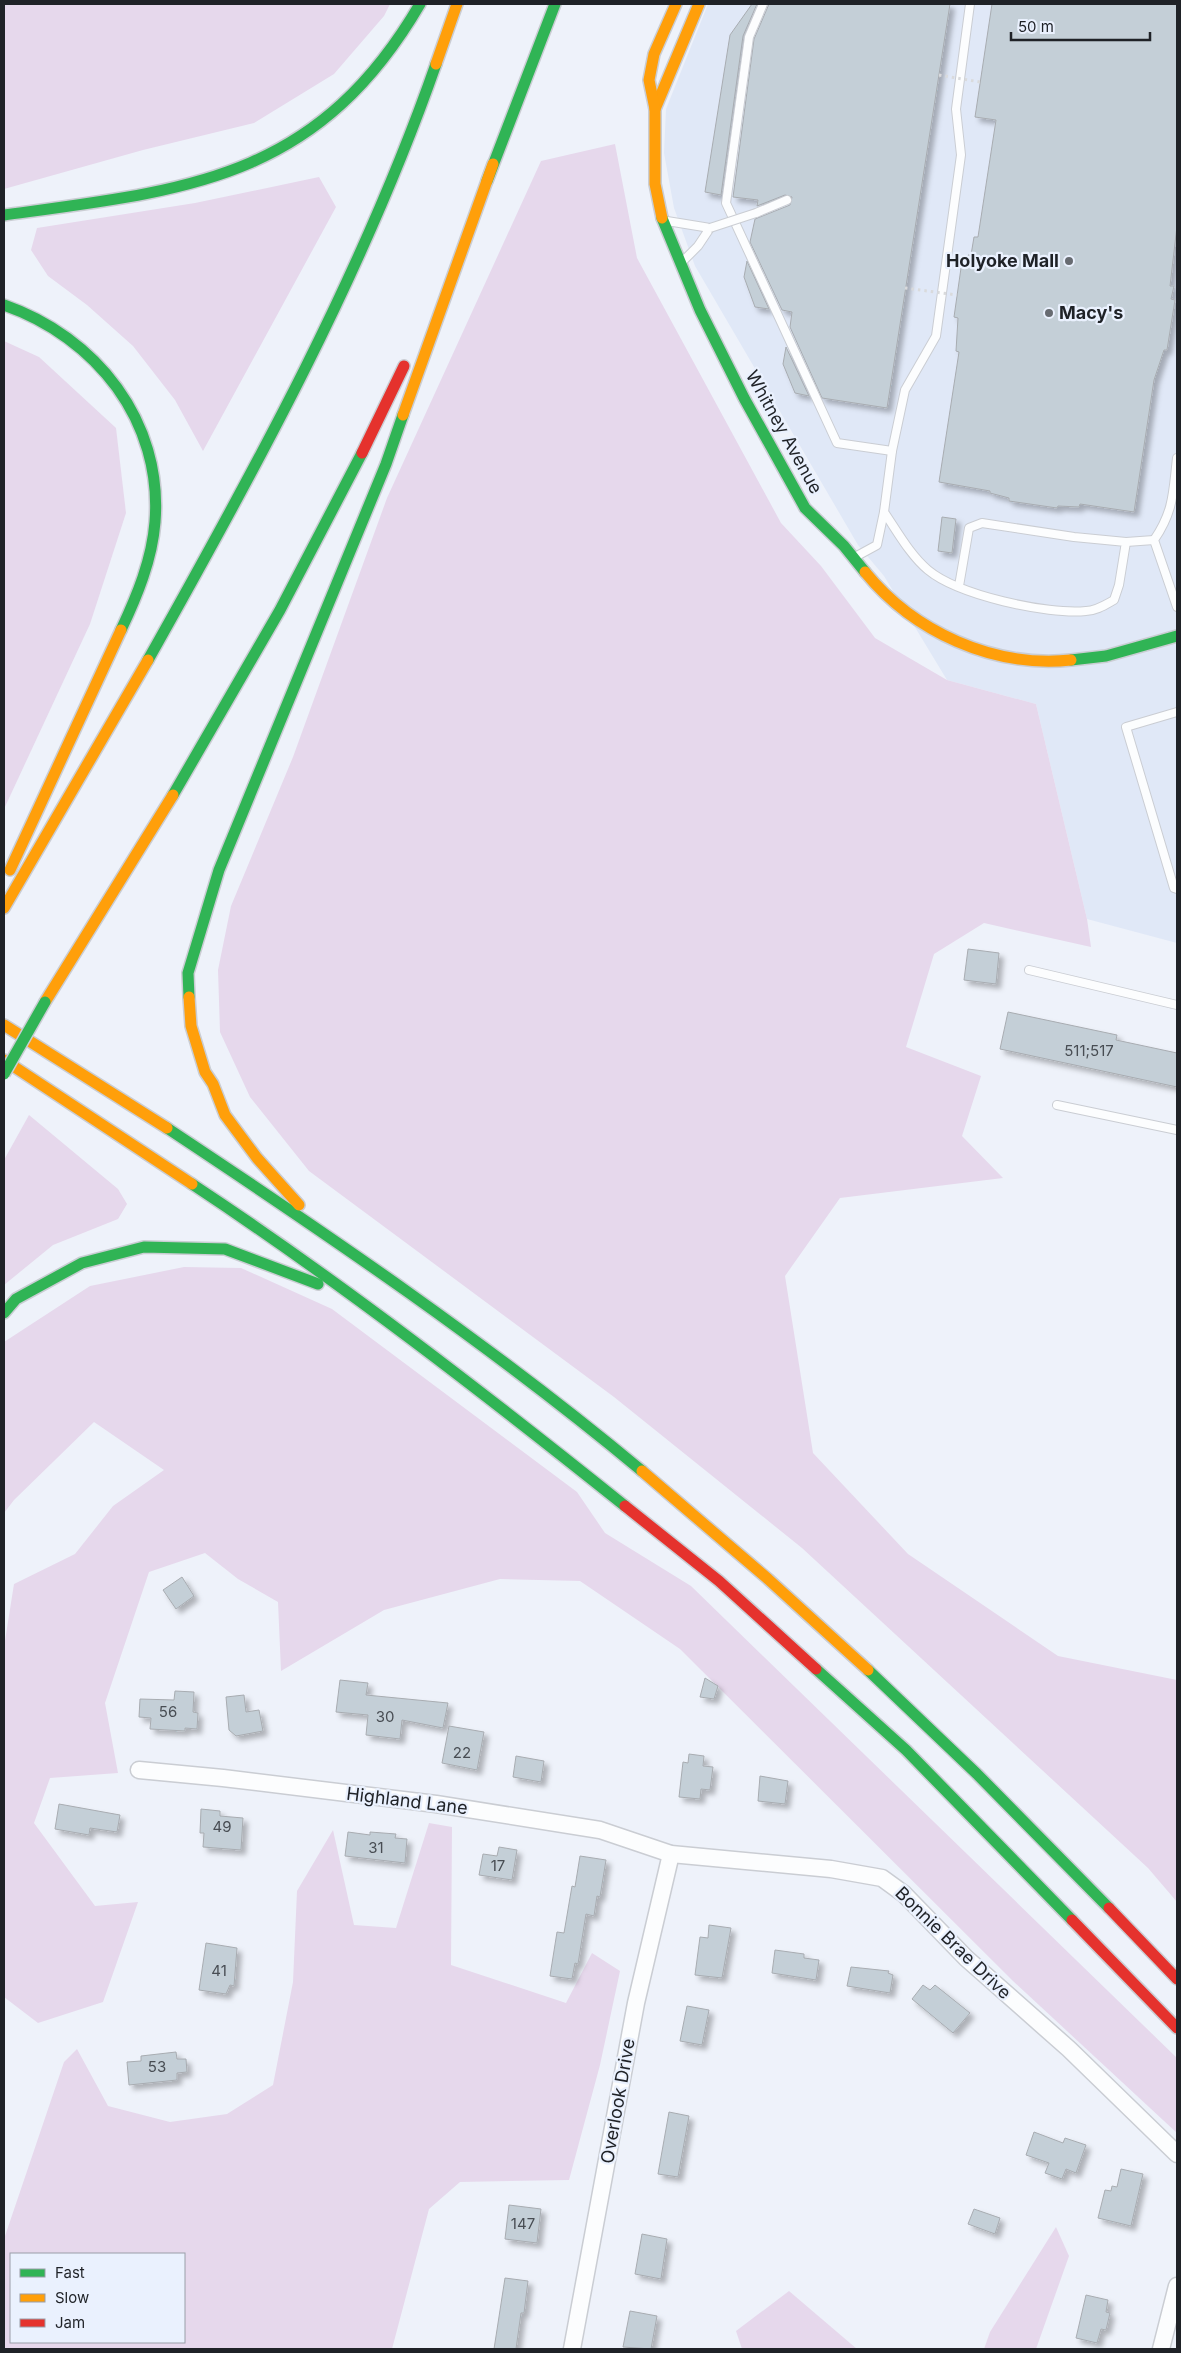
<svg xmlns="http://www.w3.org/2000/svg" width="1181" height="2353" font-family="Inter,sans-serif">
	<defs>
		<filter id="shadow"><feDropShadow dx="4.5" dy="4.5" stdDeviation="2.5" flood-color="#0004"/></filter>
	</defs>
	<rect width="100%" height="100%" fill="#eef2fa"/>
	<path fill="#e0e8f7" d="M708,4H1177V943L1087,919L1036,704L947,680L884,576L858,545L695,266L674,208L664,153L666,109Z"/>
	<g fill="#e6d8ec" fill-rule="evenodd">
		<path d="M4,4H390L384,16L334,74L254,123L143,150L4,189Z"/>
		<path d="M615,144L637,258L781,523L821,566L875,638L947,680L1036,704L1087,919L1091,947L984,923L934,954L906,1047L981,1076L962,1136L1003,1178L840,1198L785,1276L813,1453L908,1554L1058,1656L1177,1680V1902L1148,1868L802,1548L614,1397L309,1171L250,1097L220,1032L218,970L231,906L293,757L387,498L541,161Z"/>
		<path d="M319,177L336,207L203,451L175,400L133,346L87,305L48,276L31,250L37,228L195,203Z"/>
		<path d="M4,341L39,357L116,428L126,513L90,624L4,809Z"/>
		<path d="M29,1115L118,1189L127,1204L118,1219L53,1245L4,1285V1160Z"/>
		<path d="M184,1267L241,1268L332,1309L577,1492L605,1533L691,1586L1177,2058V2133L1013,1981L680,1649L580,1581L500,1579L384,1610L281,1671L278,1602L238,1579L205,1553L149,1572L105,1703L118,1773L50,1778L34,1823L95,1906L138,1902L103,2002L38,2023L4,1997V1647L14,1584L75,1554L113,1506L164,1470L94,1422L14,1500L4,1513V1342L90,1286Z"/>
		<path d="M429,1823L452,1827L451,1965L566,2003L592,1953L620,1971L600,2065L569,2180L460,2182L429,2209L392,2349H4V2239L64,2062L77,2049L108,2106L170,2122L227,2114L273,2085L293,1982L297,1891L333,1830L354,1925L396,1928ZM11,2254H184V2342H11Z"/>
		<path d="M1056,2227L1069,2256L1036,2349H984L990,2332Z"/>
		<path d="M789,2291L857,2349H742L736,2331Z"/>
	</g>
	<g fill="#c4cfd7" stroke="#a8acb1" filter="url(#shadow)">
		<path d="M752,4H757L743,36L721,195L705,192L730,35Z"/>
		<path d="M769,4H950L887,408L822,398L790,327L792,312L782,310L750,242L755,219L790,205L792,197L785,195L757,206L758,200L733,197L754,39Z"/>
		<path d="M992,4H1177V226L1170,286H1174L1171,299L1175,300L1167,350H1164L1154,380L1134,512L1080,504L1079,507L1058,506L1057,508L1009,501V498L990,493V491L939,482L959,352L956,351L958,318L954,317L961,268H966L968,255H971L974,237H978L996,120L975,117Z"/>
		<path d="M747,261L769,309L755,307L744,277Z"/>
		<path d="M786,347L809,396L795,393L783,364Z"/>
		<path d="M942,517L956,519L952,553L938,551Z"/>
		<path d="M968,949L999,953L996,984L964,980Z"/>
		<path d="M1008,1012L1117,1035L1116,1040L1177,1053V1087L1000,1049Z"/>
		<path d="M182,1577L194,1596L176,1609L163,1590Z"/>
		<path d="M705,1678L718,1686L714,1699L700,1697Z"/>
		<path d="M340,1680L368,1683L366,1695L448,1703L443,1728L402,1720L400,1739L366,1735L368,1715L336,1712Z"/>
		<path d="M175,1691L194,1692L193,1712L198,1713L197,1729L185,1728V1731L150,1729L151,1718L139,1717L140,1699L174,1700Z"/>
		<path d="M244,1695L246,1712L259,1710L263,1731L236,1736L229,1730L226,1697Z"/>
		<path d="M449,1726L484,1732L477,1770L442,1763Z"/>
		<path d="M689,1754L704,1756L703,1766L713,1767L710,1790L701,1789L700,1799L679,1797L683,1762L688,1763Z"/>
		<path d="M516,1756L544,1761L541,1782L513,1777Z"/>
		<path d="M760,1776L788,1781L785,1804L758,1801Z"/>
		<path d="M59,1804L120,1815L117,1832L90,1828L89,1835L55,1829Z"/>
		<path d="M201,1809L220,1811V1816L243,1818L241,1850L203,1847L204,1833H200Z"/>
		<path d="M348,1832L370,1835V1832L396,1834L395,1838L407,1839L405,1863L345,1856Z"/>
		<path d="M499,1847L517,1850L512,1880L479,1875L483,1854L497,1856Z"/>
		<path d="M580,1856L606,1860L600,1897L597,1896L594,1916L586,1914L578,1964L575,1963L572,1979L550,1976L557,1932L564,1933L572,1886L575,1887Z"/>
		<path d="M709,1925L731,1928L722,1978L695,1975L700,1937L708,1938Z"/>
		<path d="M206,1943L237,1948L234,1986L230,1985L226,1994L199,1990Z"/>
		<path d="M775,1950L804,1954V1958L819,1960L816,1980L772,1973Z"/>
		<path d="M851,1967L889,1971L888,1973L893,1975L890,1993L847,1986Z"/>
		<path d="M923,1985L930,1990L935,1985L970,2013L953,2033L912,1999Z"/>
		<path d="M687,2006L709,2010L702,2045L680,2041Z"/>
		<path d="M176,2052L177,2059H186L187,2072L177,2073V2080L129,2085L127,2062L141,2061V2056Z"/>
		<path d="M669,2112L689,2116L678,2177L658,2174Z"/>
		<path d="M1034,2132L1063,2143L1065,2138L1086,2145L1076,2173L1066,2169L1062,2179L1045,2173L1049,2163L1026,2155Z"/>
		<path d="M1121,2169L1143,2174L1131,2226L1098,2218L1105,2190L1111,2191L1112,2186L1117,2187Z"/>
		<path d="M509,2205L541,2209L537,2243L505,2239Z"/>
		<path d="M974,2209L1000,2218L995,2234L968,2224Z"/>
		<path d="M642,2234L667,2239L661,2279L635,2274Z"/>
		<path d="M505,2278L528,2281L524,2313H521L516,2349H494Z"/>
		<path d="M1086,2295L1108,2300L1106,2312L1110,2313L1106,2330L1101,2329L1097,2343L1076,2338Z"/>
		<path d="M630,2311L657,2316L651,2349L623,2347Z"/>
	</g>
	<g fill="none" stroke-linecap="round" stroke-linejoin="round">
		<g stroke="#cacdd3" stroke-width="10">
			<g id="lane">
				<path d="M763,4L749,37L726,203L837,443L892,451"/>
				<path d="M756,213L787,200"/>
				<path d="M667,221L710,228L698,246L683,261"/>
				<path d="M1177,458C1173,492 1174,511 1154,540L1177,607"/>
				<path d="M1126,542L1154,540"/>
				<path d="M855,557L877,545L884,512"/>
				<path d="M959,586L969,528L982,523L1074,537L1126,542L1119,585L1114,600C1105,605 1096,611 1086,611C1047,615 958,595 928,570C910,555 897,531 884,512L892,451L905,390L936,336L961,155L956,109L970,4"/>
				<path d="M1177,712L1126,727L1174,888L1177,889"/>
				<path d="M1029,970L1177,1005"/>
				<path d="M1057,1105L1177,1130"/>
			</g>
		</g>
		<g stroke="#cacdd3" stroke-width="19">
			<g id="street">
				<path d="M139,1770L223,1778L436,1804L600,1830L671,1854L831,1869L882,1878L904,1894L966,1958L1069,2049L1177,2154"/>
				<path d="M572,2349L636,2003L671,1854"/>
				<path d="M1161,2349L1177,2286"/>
			</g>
		</g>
		<g stroke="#cacdd3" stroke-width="14">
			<g id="fast">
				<path d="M487,181L555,4"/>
				<path d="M4,215C188,190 317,180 420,4"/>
				<path d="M662,218L700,310L744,398L805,508L844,546L865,572"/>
				<path d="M4,305C96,337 163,421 155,522C152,560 137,596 121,630"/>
				<path d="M148,660C256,468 363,273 436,64"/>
				<path d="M1071,660L1106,656L1177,636"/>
				<path d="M173,795L280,610L362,453"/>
				<path d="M189,997L188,973L219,870L386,464L403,415"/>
				<path d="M167,1128C330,1236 492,1346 642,1471"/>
				<path d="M192,1184C342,1283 485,1394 625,1506"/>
				<path d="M4,1313L16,1299L82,1263L144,1247L225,1249L318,1284"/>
				<path d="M816,1669L906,1750L1072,1920"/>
				<path d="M868,1670L977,1774L1109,1908"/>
			</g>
		</g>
		<g stroke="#cacdd3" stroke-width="14">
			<g id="slow">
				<path d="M436,64L457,4"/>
				<path d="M655,109L699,4"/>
				<path d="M662,218L655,184V109L649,80L654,54L676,4"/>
				<path d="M403,415L493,164"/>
				<path d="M865,572C914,632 993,668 1071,660"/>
				<path d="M10,870L121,630"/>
				<path d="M4,908L148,660"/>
				<path d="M189,997L191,1026L205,1072L213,1084L225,1115L257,1158L299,1205"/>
				<path d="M45,1002L173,795"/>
				<path d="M4,1025L167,1128"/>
				<path d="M4,1060L192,1184"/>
				<path d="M642,1471L768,1579L868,1670"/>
			</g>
		</g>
		<g stroke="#cacdd3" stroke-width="14">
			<g id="jam">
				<path d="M362,453L404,366"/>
				<path d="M625,1506L719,1581L816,1669"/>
				<path d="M1109,1908L1177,1979"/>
				<path d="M1072,1920L1177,2028"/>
			</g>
		</g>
		<use href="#lane" stroke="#fcfdfe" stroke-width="8"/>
		<use href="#street" stroke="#fcfdfe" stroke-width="16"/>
		<use href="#fast" stroke="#30b455" stroke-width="11"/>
		<use href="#slow" stroke="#ff9f0a" stroke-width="11"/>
		<use href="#jam" stroke="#e5322d" stroke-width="11"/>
		<g stroke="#cacdd3" stroke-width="10" stroke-linecap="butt">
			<path id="lane-bridge" d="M710,228L756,213"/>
		</g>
		<g stroke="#cacdd3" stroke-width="14" stroke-linecap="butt">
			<path id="fast-bridge" d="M4,1074L45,1002"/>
		</g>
		<g stroke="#d9dadc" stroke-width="3" stroke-dasharray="2.5 4" stroke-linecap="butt">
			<path d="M939,75L980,82"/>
			<path d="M905,288L957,295"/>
		</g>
		<use href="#lane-bridge" stroke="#fcfdfe" stroke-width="8"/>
		<use href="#fast-bridge" stroke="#30b455" stroke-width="11"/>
	</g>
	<g fill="#676b71" stroke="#eaf1fe" stroke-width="2">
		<circle cx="1069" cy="261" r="5"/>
		<circle cx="1049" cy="313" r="5"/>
	</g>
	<g text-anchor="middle" stroke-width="4.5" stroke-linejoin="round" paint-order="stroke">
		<g font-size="15" fill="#484d53">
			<text x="1089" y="1056">511;517</text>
			<text x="168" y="1717">56</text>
			<text x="385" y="1722">30</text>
			<text x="462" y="1758">22</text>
			<text x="222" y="1832">49</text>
			<text x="376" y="1853">31</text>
			<text x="498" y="1871">17</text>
			<text x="219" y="1976">41</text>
			<text x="157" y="2072">53</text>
			<text x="523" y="2229">147</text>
		</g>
		<g font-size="18" font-weight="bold" fill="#1f2227" stroke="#eaf1fe" text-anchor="end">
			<text x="1059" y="267">Holyoke Mall</text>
			<text x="1059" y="319" text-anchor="start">Macy's</text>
		</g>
		<g font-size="18" fill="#1f2227" stroke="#eaf1fe">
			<text transform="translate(784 432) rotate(61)" y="6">Whitney Avenue</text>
			<text transform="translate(407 1801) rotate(7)" y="6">Highland Lane</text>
			<text transform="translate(953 1943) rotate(44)" y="6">Bonnie Brae Drive</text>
			<text transform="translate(618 2101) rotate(-80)" y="6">Overlook Drive</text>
		</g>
	</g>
	<rect width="1181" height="2353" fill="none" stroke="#1f2227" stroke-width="10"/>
	<rect x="10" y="2253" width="175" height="90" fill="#eaf1fe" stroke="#999ea8"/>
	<rect x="20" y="2269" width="25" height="8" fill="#30b455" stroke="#999ea8"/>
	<text x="55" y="2278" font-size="15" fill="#1f2227">Fast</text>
	<rect x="20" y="2294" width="25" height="8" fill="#ff9f0a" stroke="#999ea8"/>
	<text x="55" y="2303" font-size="15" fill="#1f2227">Slow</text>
	<rect x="20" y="2319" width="25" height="8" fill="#e5322d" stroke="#999ea8"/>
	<text x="55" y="2328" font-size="15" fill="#1f2227">Jam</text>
	<path d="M1011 32v8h139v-8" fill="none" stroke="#1f2227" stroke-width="2.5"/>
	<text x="1018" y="32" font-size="15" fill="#1f2227" stroke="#eaf1fe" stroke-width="4" paint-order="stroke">50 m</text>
</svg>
